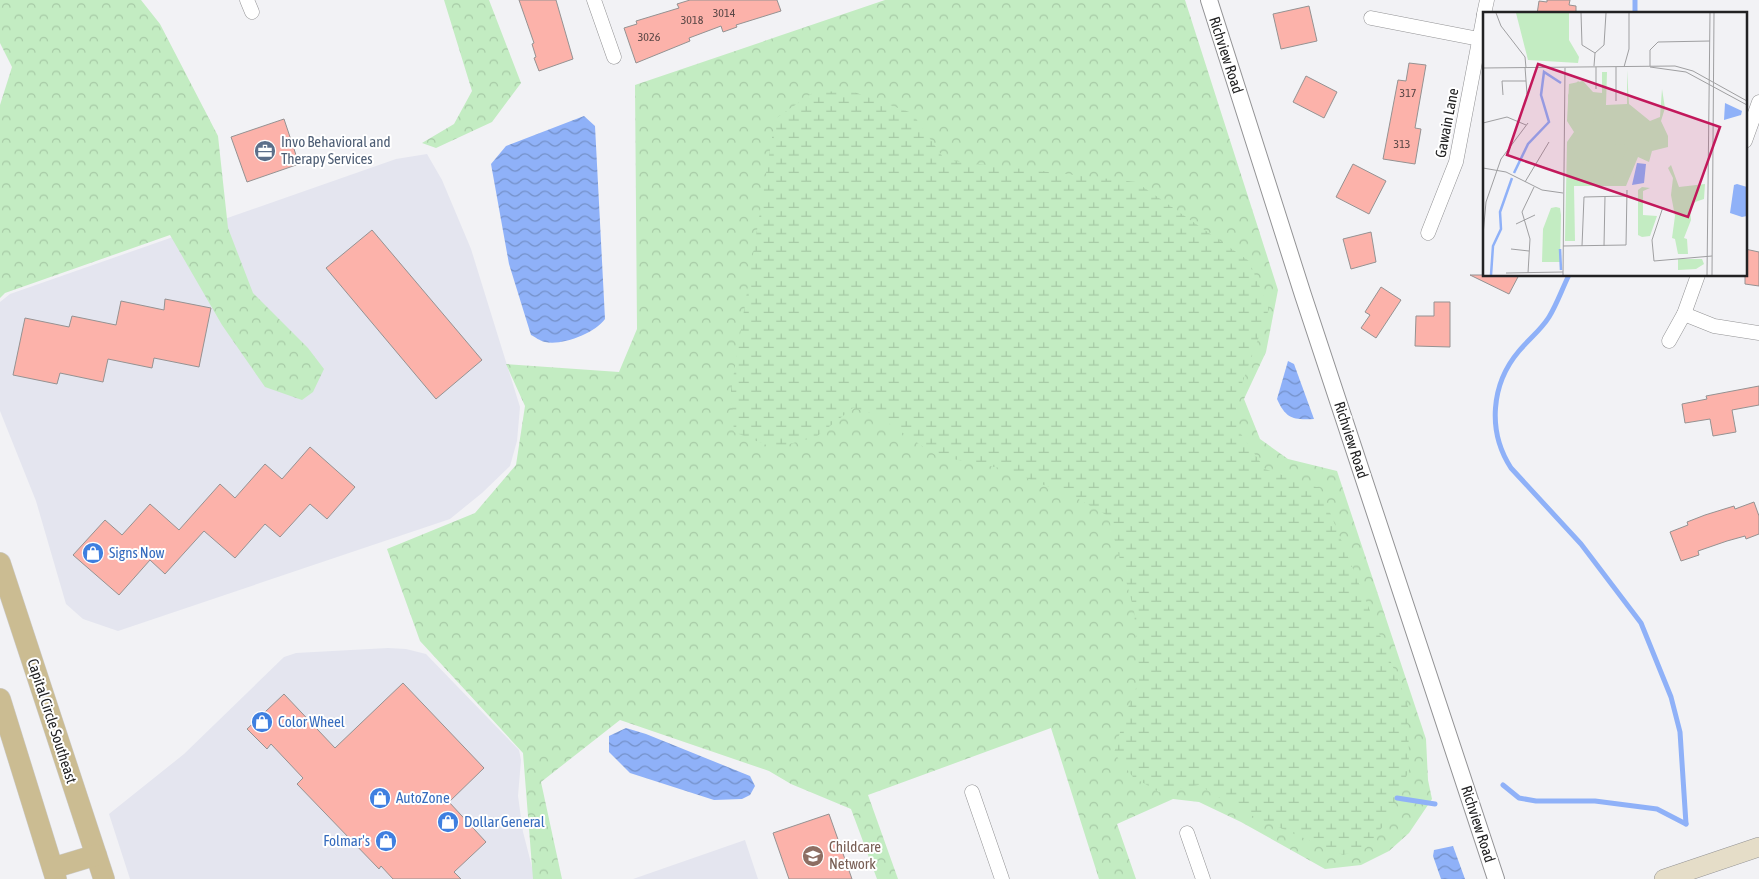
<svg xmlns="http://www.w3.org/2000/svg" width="1759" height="879" font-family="'Asap Condensed',sans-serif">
	<defs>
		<pattern id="forest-crowns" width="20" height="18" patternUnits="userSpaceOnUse" patternTransform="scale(1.25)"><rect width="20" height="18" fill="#c3ecc2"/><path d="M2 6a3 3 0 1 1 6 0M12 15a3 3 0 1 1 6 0" fill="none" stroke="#a7caa6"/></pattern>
		<pattern id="wetland-marsh" width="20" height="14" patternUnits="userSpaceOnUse" patternTransform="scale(1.25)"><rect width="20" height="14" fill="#c3ecc2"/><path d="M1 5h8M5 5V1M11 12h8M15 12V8" fill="none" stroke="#a7caa6"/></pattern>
		<pattern id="water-waves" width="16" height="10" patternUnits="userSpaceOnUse" patternTransform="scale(1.25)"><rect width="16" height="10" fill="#8fb1f8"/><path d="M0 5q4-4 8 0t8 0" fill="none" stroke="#7490c8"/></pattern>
	</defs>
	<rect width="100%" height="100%" fill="#f2f2f5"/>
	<g fill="#e4e5ef">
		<path d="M427,154L442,180L471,249L520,407L517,441L510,466L482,493L450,519L118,631L83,619L66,604L36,501L0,411V302L10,294L396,159Z"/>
		<path d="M388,648L406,649L426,654L519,750L521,760L518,796L523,832L532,867L538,879H130L109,814L184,754L284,657L296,653Z"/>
		<path d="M745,840L758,879H633Z"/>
	</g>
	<g fill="url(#forest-crowns)">
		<path d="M0,0H141L160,24L218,136L228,228L253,293L308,348L324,369L313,392L302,400L265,387L222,325L170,235L5,293L0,298V105L12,67L0,43Z"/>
		<path d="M444,0H489L521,83L492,122L436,148L422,143L454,124L472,91Z"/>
		<path d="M885,0H1185L1278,290L1266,352L1244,399L1260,439L1288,459L1337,471L1426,739L1428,780L1432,799L1409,833L1389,851L1361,865L1325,869L1241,822L1199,802L1173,799L1117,824L1136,879H1099L1051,728L868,795L898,879H877L851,809L791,784L769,771L620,720L541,782L562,879H533L523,753L420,641L387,549L475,513L516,465L525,406L506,364L619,372L637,329L635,85Z"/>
	</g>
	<path fill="url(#wetland-marsh)" d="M851,91L912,113L945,160L1136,182L1249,261L1269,309L1235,403L1241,434L1265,469L1320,488L1408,704L1409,770L1387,821L1366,848L1343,855L1241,811L1199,785L1159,792L1133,777L1114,753L1125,715L1139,681L1134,610L1108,516L1073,496L1000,468L937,456L875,414L853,408L816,437L774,448L734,432L731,391L775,119L814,92Z"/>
	<g fill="url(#water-waves)">
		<path d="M584,116L595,126L605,319C595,333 562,346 545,342C540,341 535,337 531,335L509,264L491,164L506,146Z"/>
		<path d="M1288,361L1294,364L1314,419C1293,420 1286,419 1277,399Z"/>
		<path d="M626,728L646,734L750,776L755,786L750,795L742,799L714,800L630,773L609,752V736Z"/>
		<path d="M1453,846L1465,879H1441L1433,856L1434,850Z"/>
	</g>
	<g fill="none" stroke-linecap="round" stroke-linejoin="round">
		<g stroke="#8fb1f8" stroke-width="5">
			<path d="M1635,14V0"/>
			<path d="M1569,275C1562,289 1557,304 1549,317C1541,330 1529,339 1519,351C1491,384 1487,431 1511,468L1581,544L1641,623L1671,697L1680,732L1686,824"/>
			<path d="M1503,785L1519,798L1536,801H1595L1657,809L1686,824"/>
			<path d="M1397,798L1435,804"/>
		</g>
	</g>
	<g fill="#fcb2aa" stroke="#959292">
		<path d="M519,0H556L573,59L539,71L534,58L536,57L532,44L534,43Z"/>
		<path d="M690,0H777L781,11L736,25L737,27L723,32L721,26L689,38L690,41L636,63L624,28L637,24L636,21L679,8L677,4Z"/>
		<path d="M1547,0H1570L1569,5L1576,6V14H1537L1539,1L1547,2Z"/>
		<path d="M1309,6L1317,41L1281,49L1273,14Z"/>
		<path d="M1409,63L1426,65L1415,128L1421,129L1415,164L1383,159L1398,80L1406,81Z"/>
		<path d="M1306,76L1337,92L1324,118L1293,102Z"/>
		<path d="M284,119L299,164L247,182L231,137Z"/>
		<path d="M1353,164L1386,181L1369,214L1336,197Z"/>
		<path d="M372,230L482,360L436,399L326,268Z"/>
		<path d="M1371,232L1376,262L1351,269L1343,239Z"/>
		<path d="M1745,249L1759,252V286L1745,284Z"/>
		<path d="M1470,275H1519L1509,294Z"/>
		<path d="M1381,287L1401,300L1376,338L1361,328L1370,315L1365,312Z"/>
		<path d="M165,299L211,308L199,367L154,358L152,368L108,359L103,382L60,373L57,384L13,375L25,318L69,327L72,316L116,325L121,301L164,310Z"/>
		<path d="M1434,302H1450V347L1415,346L1416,316H1434Z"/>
		<path d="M1759,386V405L1732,410L1736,432L1713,436L1710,419L1685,423L1682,404L1707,399L1706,396Z"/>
		<path d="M310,447L355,487L327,519L310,504L280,537L265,524L235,558L204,531L165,574L150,560L119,595L73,555L105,520L122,535L150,504L179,530L220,484L235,498L265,464L282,479Z"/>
		<path d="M1754,502L1759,516V534L1746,539L1745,536L1727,541L1698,551L1699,555L1681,561L1670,532L1688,525L1687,522L1705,515L1734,506L1735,509Z"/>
		<path d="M403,683L484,768L449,802L486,842L454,872L461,879H393L381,866L379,869L297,784L303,778L271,744L267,749L247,729L284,694L335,748Z"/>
		<path d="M829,814L852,879H789L773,833Z"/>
	</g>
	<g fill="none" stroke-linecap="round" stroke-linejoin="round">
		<g stroke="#939395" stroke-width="15">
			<g id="minor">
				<path d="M247,0L252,12"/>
				<path d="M594,0L614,57"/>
				<path d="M1484,14L1487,0"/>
				<path d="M1371,18L1479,39"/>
				<path d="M1745,141L1759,102"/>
				<path d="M1428,233L1456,162L1484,15"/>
				<path d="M1684,314L1714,326L1759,333"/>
				<path d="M1669,341L1684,314L1698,275"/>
				<path d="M972,792L1002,879"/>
				<path d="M1187,833L1203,879"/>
			</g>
		</g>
		<g stroke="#939395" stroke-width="18">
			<path id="tertiary" d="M1209,0L1303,295L1496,879"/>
		</g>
		<g stroke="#939395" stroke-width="20">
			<path id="secondary" d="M1664,879L1759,847"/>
		</g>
		<g stroke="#cececf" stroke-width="22">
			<g id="primary">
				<path d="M0,563L104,879"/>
				<path d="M0,699L56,879"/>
				<path d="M53,868L96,855"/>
			</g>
		</g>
		<use href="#minor" stroke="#fff" stroke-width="14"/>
		<use href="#tertiary" stroke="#fff" stroke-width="16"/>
		<use href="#secondary" stroke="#e5ddc8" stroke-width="19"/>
		<use href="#primary" stroke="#cbbc92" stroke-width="21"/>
	</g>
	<defs>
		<g id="office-disc" transform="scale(1.125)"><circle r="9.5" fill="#5c6f8a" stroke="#fff"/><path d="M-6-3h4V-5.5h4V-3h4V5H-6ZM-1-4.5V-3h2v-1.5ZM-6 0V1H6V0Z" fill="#fff"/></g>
		<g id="shop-disc" transform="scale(1.125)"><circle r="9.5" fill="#3f7fe0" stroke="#fff"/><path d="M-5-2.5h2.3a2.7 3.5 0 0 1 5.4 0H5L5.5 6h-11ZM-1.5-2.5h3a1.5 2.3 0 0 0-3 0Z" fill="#fff"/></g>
		<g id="school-disc" transform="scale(1.125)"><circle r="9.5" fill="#8d6e63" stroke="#fff"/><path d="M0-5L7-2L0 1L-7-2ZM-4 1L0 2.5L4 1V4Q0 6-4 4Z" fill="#fff"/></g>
	</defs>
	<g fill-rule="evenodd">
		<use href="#office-disc" x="265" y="151"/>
		<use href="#shop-disc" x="93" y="553"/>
		<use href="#shop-disc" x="262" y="722"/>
		<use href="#shop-disc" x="380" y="798"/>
		<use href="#shop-disc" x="448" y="822"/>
		<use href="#shop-disc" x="386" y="841"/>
		<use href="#school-disc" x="813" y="856"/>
	</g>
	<g text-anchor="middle" stroke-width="4" stroke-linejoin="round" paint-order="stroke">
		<g font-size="12" fill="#584645">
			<text x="724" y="17">3014</text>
			<text x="692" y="24">3018</text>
			<text x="649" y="41">3026</text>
			<text x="1408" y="97">317</text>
			<text x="1402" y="148">313</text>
		</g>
		<g font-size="15" fill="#222223" stroke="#fff">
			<text transform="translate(1226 55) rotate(72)" y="5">Richview Road</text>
			<text transform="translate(1447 123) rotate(-79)" y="5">Gawain Lane</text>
			<text transform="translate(1351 440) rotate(72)" y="5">Richview Road</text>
			<text transform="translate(52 721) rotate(72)" y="5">Capital Circle Southeast</text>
			<text transform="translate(1478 824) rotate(72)" y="5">Richview Road</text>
		</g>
		<g font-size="15" fill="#4e5e75" stroke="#fff" text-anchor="start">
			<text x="281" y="147">Invo Behavioral and<tspan x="281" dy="17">Therapy Services</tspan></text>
		</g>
		<g font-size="15" fill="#366cbe" stroke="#fff" text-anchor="start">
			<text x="109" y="558">Signs Now</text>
			<text x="278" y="727">Color Wheel</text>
			<text x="396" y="803">AutoZone</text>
			<text x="464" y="827">Dollar General</text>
			<text x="370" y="846" text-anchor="end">Folmar's</text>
		</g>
		<g font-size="15" fill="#785e54" stroke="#fff" text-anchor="start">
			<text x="829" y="852">Childcare<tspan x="829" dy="17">Network</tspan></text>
		</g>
	</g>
	<g transform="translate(1483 12)">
		<rect width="264" height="264" fill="#f2f2f5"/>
		<path d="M33,1H86V28L96,45L95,51L45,48ZM144,58L146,92L167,109L177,105L179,77L182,96L178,109L185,124V135L169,139L166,150L155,145L143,174H91L92,229H82L84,130L91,120L84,109L86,72L100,69L110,80L119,81V60H124L123,93L144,92ZM188,153L196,175L222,172L221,187L212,190L207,198L208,208L201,226L204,227L205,242H195L192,227L189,226L192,204L188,183L190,166L185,156ZM159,175L167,176L160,179V203L174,204L167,224L159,225L155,223V178ZM73,195L77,196L78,203L77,250H59L60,217L68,196ZM195,247H219L221,252L213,257L195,258Z" fill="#c3ecc2"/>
		<path d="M95,69L117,88L112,95L110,113L132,133L142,132L145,135L130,166H121L114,155L95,146L86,134L93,116L87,108L85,83Z" fill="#c3ecc2"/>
		<path d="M242,91L259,99L258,103L241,108ZM154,151L163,152L161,171L149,173ZM254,172L264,175V204L259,205L247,201L251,173Z" fill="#8fb1f8"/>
		<path fill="none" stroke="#8fb1f8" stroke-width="2.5" d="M31,161L45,132L66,110L58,83L61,60L78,71M77,237L78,258M8,263L10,234L18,217L17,200L29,166"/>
		<path fill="none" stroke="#9f9fa1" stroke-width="1" d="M13,1L18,14L42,45L43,56M98,1L99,33L112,41M111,54L112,41L121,33L123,1M167,54V38L175,30L227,29M42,55L44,82M113,55V77M141,55L146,37V1M167,55L203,60L264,93M0,56L192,54L210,59L264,89M20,83L19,69H43M133,89V55M0,111L24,105L43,113M0,156L23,160L59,178L80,181M42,170L66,130M180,195L169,228L171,249L229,244M33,212L52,203M0,223L3,190L18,147L45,111M80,234L143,233L144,178M99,234L101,185L144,184M121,234L122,184M28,237L46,239M23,261L80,260M45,261L47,227L39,200L51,175M80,263L82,56M224,263L227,1M229,263L231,1"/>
		<path fill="#c2185b" fill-opacity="0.15" stroke="#c2185b" stroke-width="2.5" d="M55,52L237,115L205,205L24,143Z"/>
		<rect width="264" height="264" fill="none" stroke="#222223" stroke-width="2.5"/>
	</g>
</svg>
